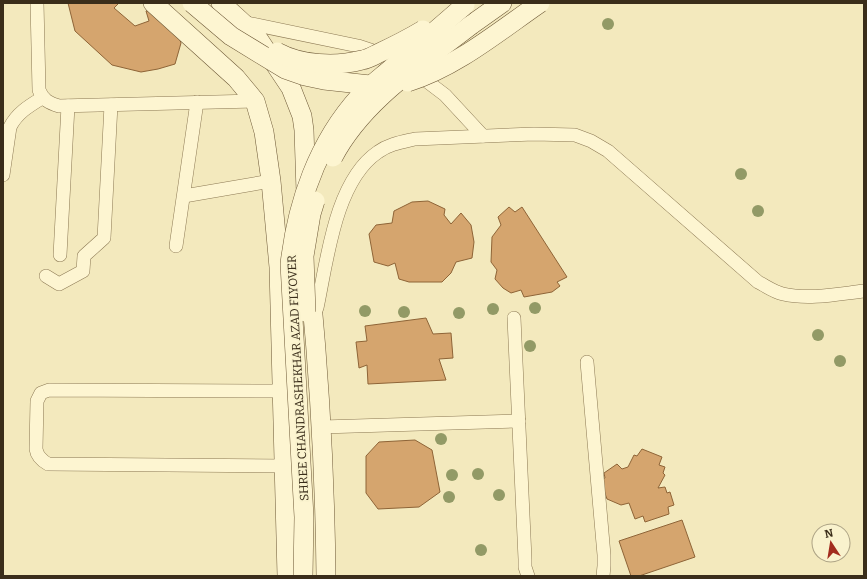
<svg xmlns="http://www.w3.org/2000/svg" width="867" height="579" font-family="Bitter,serif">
	<rect width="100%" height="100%" fill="#f3e9bd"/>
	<g fill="#d5a56e" stroke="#8e6437">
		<path d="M68,3H119L114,8L135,26L149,21L146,11L153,10L178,34L181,43L175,64L158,69L141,72L112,65L75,31Z"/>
		<path d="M428,201L445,209L444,215L451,224L461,213L471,225L474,242L472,258L456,262L451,273L442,282H409L399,279L395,263L388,266L374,262L369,234L376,225L392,223L394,211L412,202Z"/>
		<path d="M509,207L515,212L522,207L567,277L557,282L560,286L552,292L524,297L521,290L511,293L503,288L495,279L497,270L491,262L492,237L501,225L498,217Z"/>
		<path d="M426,318L433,334L451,333L453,358L439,359L446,380L368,384L367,365L359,368L356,342L367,341L365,326Z"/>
		<path d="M415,440L432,450L440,492L419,507L378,509L366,493V456L379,442Z"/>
		<path d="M642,449L662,457L659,465L665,467L663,473L665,475L658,488L665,487L667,493L670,492L674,505L668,507L669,514L645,522L643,516L635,519L629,503L621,505L607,499L600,480L605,478L604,473L617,464L622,469L628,467L634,455L637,456Z"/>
		<path d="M682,520L695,557L639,576H631L619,541Z"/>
	</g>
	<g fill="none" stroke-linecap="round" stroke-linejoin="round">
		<g stroke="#8c7954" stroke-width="14">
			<g id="street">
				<path d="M37,3L39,90C43,100 49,103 59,106L255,101"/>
				<path d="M242,22L358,46L382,54"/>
				<path d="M416,73L445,95L483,136"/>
				<path d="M3,175L10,127C17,113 29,106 42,98"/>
				<path d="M184,196L271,181"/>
				<path d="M176,246L197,102"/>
				<path d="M60,255L68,106"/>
				<path d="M46,276L59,284L83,271L84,256L104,238L111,105"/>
				<path d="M317,308C327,261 335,181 378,152C389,144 402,142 415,139L534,134L575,135L591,141L608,151L758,282C766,286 774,292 783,294C809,300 838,294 864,291"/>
				<path d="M514,318L525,559V567L528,576"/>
				<path d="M587,362L604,555V566L603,576"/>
				<path d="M282,391L49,390L41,393L37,401L36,449C37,456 41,460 48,464L285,466"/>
				<path d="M322,427L519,421"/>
			</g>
		</g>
		<g stroke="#6e5937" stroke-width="20">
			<g id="secondary">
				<path d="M153,3L236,78L255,101L264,132L271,181L279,267L287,576"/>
				<path d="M221,3L255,34L291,88L302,116L304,130L306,192"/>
				<path d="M471,25L502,3"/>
				<path d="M311,292C320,387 325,481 326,576"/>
			</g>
		</g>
		<use href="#street" stroke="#fdf5d1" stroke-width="13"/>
		<use href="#secondary" stroke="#fdf5d1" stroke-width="19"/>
		<g stroke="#6e5937" stroke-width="20" stroke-linecap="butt">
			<g id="secondary-bridge">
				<path d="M192,3L231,36L285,69L305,76L324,80L379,86"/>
				<path d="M277,52C301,65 335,67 362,60C368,59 373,56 379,53C394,46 408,39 423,30"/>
				<path d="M408,82C456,67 498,32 540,3"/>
				<path d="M333,157C363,100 421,64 471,25"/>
				<path d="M306,312L304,256L311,214L315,201"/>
				<path d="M303,576L304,517L290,264C297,203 318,142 360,96C370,85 383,76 394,66C418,46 442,25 465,5"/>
			</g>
		</g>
		<use href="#secondary-bridge" stroke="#fdf5d1" stroke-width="19"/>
	</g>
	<g fill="#929a66">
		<circle cx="608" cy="24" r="6"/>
		<circle cx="741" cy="174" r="6"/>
		<circle cx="758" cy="211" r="6"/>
		<circle cx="535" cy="308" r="6"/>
		<circle cx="493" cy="309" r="6"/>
		<circle cx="365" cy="311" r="6"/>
		<circle cx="404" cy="312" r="6"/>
		<circle cx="459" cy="313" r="6"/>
		<circle cx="818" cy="335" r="6"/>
		<circle cx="530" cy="346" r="6"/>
		<circle cx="840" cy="361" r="6"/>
		<circle cx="441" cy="439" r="6"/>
		<circle cx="478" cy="474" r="6"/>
		<circle cx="452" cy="475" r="6"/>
		<circle cx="499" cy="495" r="6"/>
		<circle cx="449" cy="497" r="6"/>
		<circle cx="481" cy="550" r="6"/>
	</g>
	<g text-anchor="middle" stroke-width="3.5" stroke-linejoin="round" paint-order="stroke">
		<g font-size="12" fill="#3a2d1a" stroke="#f9f2cd">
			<text transform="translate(298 378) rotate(-93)" y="4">SHREE CHANDRASHEKHAR AZAD FLYOVER</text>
		</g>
	</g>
	<rect width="867" height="579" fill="none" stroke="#3a2d1a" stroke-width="8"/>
	<g transform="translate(831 543) rotate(348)"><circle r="19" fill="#f9f2cd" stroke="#ada385"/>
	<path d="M0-3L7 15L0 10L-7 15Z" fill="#a22c1d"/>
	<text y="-6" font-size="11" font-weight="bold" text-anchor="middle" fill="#3a2d1a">N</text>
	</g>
</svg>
